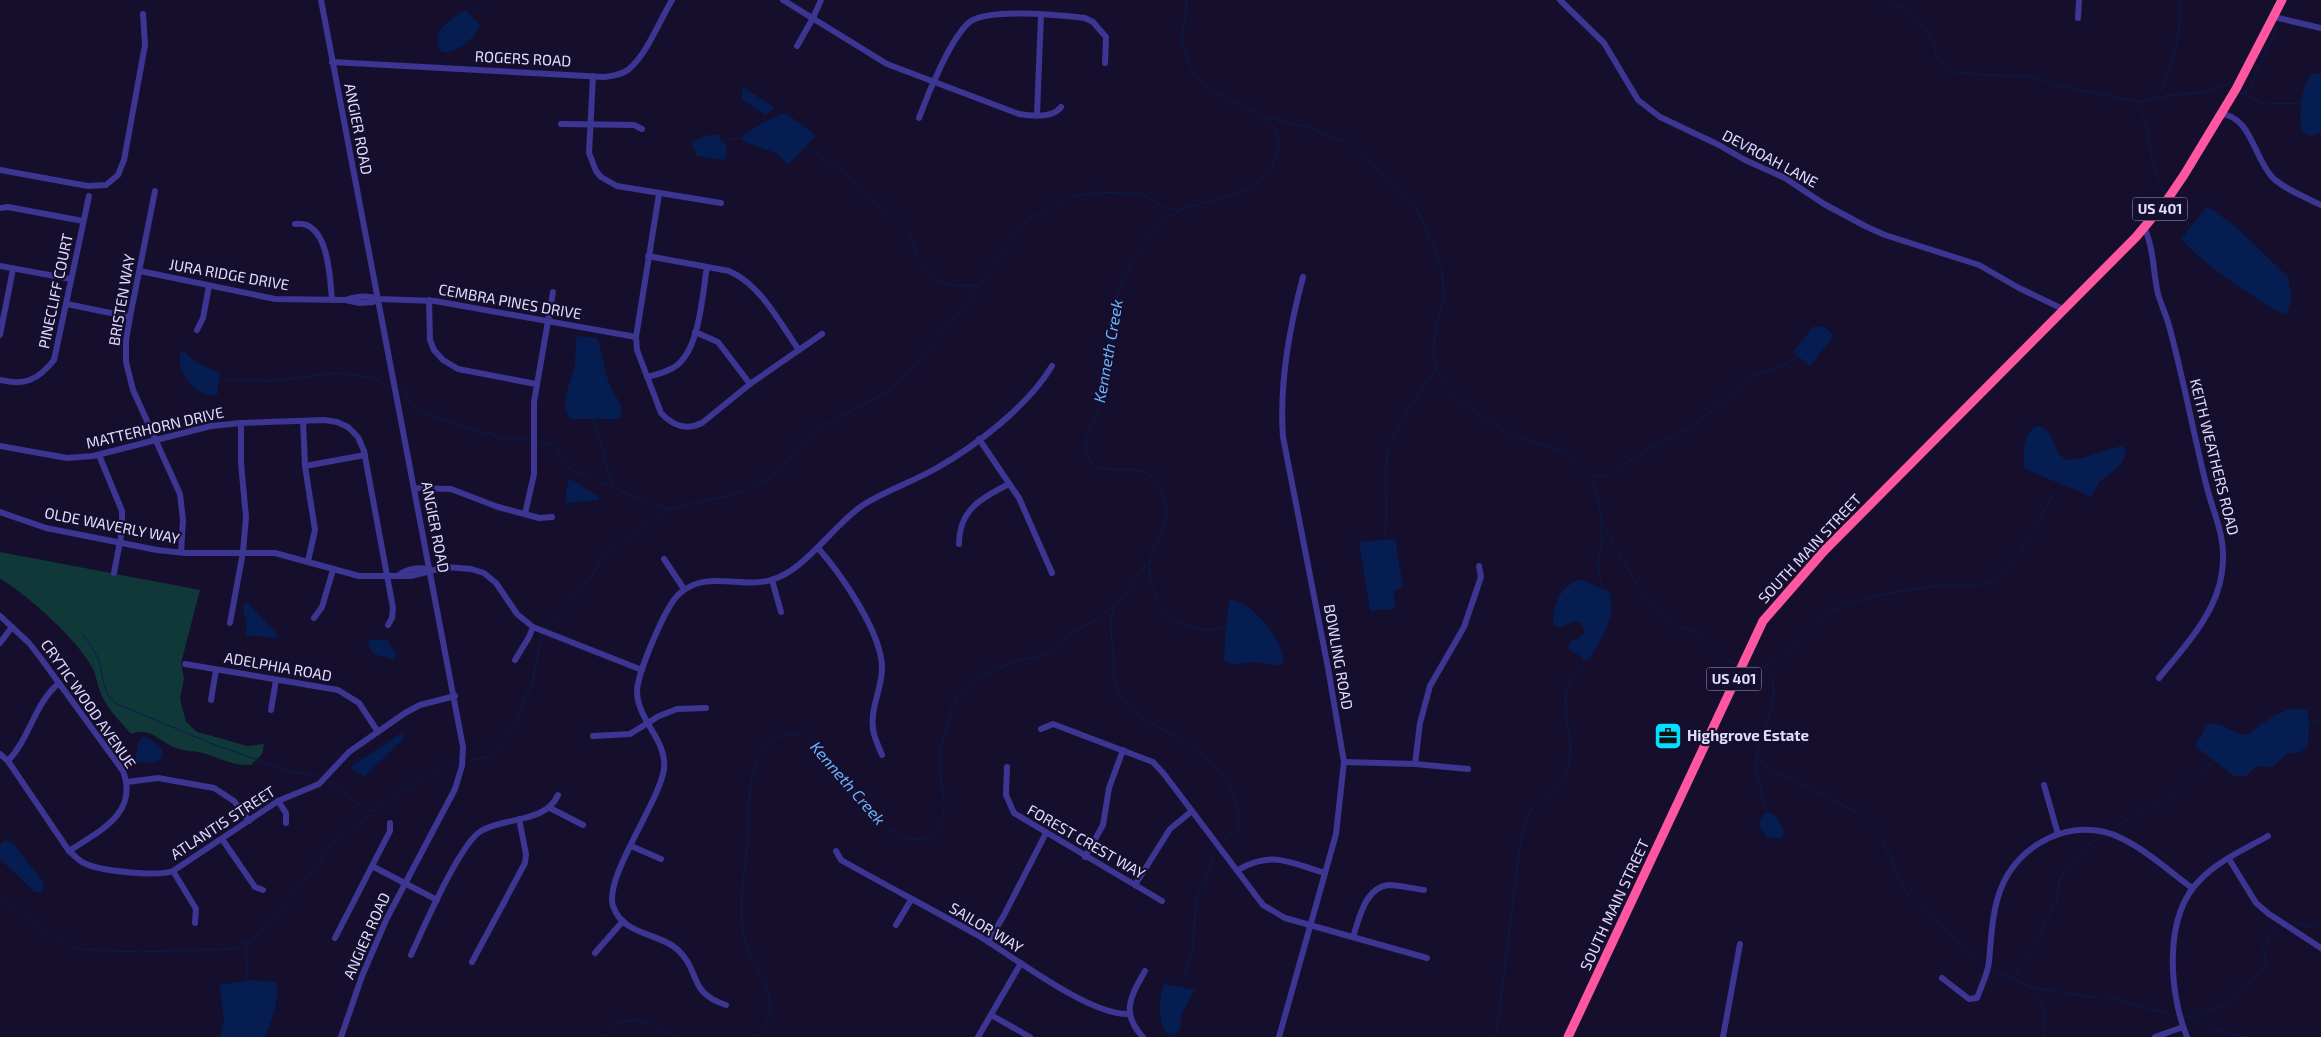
<svg xmlns="http://www.w3.org/2000/svg" width="2321" height="1037" font-family="'Exo 2',sans-serif">
	<rect width="100%" height="100%" fill="#150f2d"/>
	<path fill="#113838" d="M0,552L200,590L181,663L184,679L180,699L186,722L197,732L223,739L247,746L264,744L262,754L251,765C233,766 220,758 203,753C194,751 184,751 176,748C159,742 150,726 131,734C122,723 109,711 103,698C98,689 97,678 93,669C81,643 25,592 0,579Z"/>
	<g fill="#051d50">
		<path d="M465,10L480,25C477,37 455,55 442,52C427,33 450,20 465,10Z"/>
		<path d="M2313,74H2321V133L2310,136L2302,132C2298,120 2301,80 2313,74Z"/>
		<path d="M743,87L775,108L765,115L742,99Z"/>
		<path d="M786,113L816,136L788,165L778,154L744,142L742,138C746,131 778,114 786,113Z"/>
		<path d="M709,135H717L726,145V158L723,160L697,156L691,142Z"/>
		<path d="M2207,206L2235,226L2288,277L2292,299L2287,312L2284,314C2267,308 2187,253 2182,238Z"/>
		<path d="M1821,326L1830,331L1833,337L1810,366L1793,352L1813,327Z"/>
		<path d="M576,336L597,338C603,353 604,369 609,383C613,394 624,404 621,416L618,419H571C557,404 573,380 575,363C576,354 575,345 576,336Z"/>
		<path d="M184,351L197,363L220,373L217,395C197,399 174,371 181,352Z"/>
		<path d="M2039,426C2058,434 2050,451 2067,460L2082,458L2121,446L2125,448C2128,465 2110,472 2100,482C2096,486 2094,492 2092,497L2025,469C2022,457 2023,428 2039,426Z"/>
		<path d="M569,478L598,496L600,500L566,503V492Z"/>
		<path d="M1395,539L1403,586L1394,591L1395,609L1370,611L1359,542Z"/>
		<path d="M1580,579L1609,592C1618,616 1601,640 1589,659L1585,660L1568,648L1570,642L1580,638L1585,631L1581,623L1575,621L1559,628L1554,625L1553,621C1555,601 1560,587 1580,579Z"/>
		<path d="M1229,600C1248,597 1292,647 1281,666L1255,662L1233,665L1224,660L1225,636Z"/>
		<path d="M248,603L276,633L278,638L245,635L247,625L243,610L244,604Z"/>
		<path d="M378,639L388,641L397,655L393,660L374,654L367,644L369,640Z"/>
		<path d="M2292,708L2307,710L2309,723L2308,746L2301,752L2287,754L2272,767L2257,766L2246,776H2234L2196,747V742C2203,737 2203,727 2210,723C2225,723 2233,734 2247,735L2271,717Z"/>
		<path d="M401,733L404,736L401,741L364,777L352,769V766Z"/>
		<path d="M142,737H147L162,749V758L154,763L135,762L138,743Z"/>
		<path d="M1767,812L1776,816L1784,832L1781,839L1766,837L1759,824L1762,816Z"/>
		<path d="M5,840L13,843L44,883L42,892H35L0,859V845Z"/>
		<path d="M248,980L277,982C279,1001 272,1020 265,1037H220L224,1019L219,985Z"/>
		<path d="M1164,984L1195,990L1182,1013L1180,1029L1173,1035H1169C1157,1026 1159,997 1164,984Z"/>
	</g>
	<g fill="none" stroke-linecap="round" stroke-linejoin="round">
		<g stroke="#051d50" stroke-width="1">
			<path d="M1885,0L1911,12L1918,19L1933,42L1937,56L1944,66L1955,72L1981,75L2030,76L2064,87L2139,102L2171,95L2197,93L2229,84L2232,87"/>
			<path d="M2285,10L2290,0"/>
			<path d="M472,17L482,0"/>
			<path d="M2240,92L2265,104L2303,103"/>
			<path d="M2243,93H2246L2249,89L2277,27"/>
			<path d="M2154,99C2172,80 2182,26 2180,0"/>
			<path d="M2135,102C2151,122 2146,134 2152,157C2155,170 2161,182 2165,194"/>
			<path d="M1265,117L1308,127L1345,142L1393,182L1415,205L1434,247L1442,273L1444,296L1435,332L1433,355L1437,369L1452,395L1486,419L1513,436L1560,450L1574,458L1592,476L1601,513L1602,537L1598,564L1601,587"/>
			<path d="M723,140L742,138"/>
			<path d="M805,147L846,173L864,194L901,224L909,234L918,259L929,272L940,281L951,285L977,286"/>
			<path d="M2173,206L2192,228"/>
			<path d="M583,313L584,321"/>
			<path d="M218,379L270,381L339,373L374,378L389,387"/>
			<path d="M401,385L413,406L418,410L483,434L490,433L499,438L528,439"/>
			<path d="M593,419L613,486"/>
			<path d="M540,441L558,449L570,469L649,503L668,509L733,495L771,478L782,468L798,448L816,430L889,391L912,369L962,309L981,284L1016,230L1029,219L1074,197L1098,192L1142,194L1164,208L1179,210"/>
			<path d="M1391,443L1409,408L1436,370"/>
			<path d="M1593,476L1601,477L1609,474L1648,449L1687,430L1734,393L1748,378L1784,365L1798,357"/>
			<path d="M1602,518C1609,539 1646,605 1663,617C1676,626 1692,629 1704,638C1716,646 1723,660 1737,664"/>
			<path d="M1384,540C1391,509 1381,478 1389,447"/>
			<path d="M1150,560C1145,599 1172,631 1212,630C1218,629 1223,626 1227,626"/>
			<path d="M1114,607C1110,622 1111,636 1113,652C1114,667 1112,684 1121,697C1138,722 1169,730 1192,747C1220,767 1243,794 1238,829L1222,841"/>
			<path d="M545,629L589,580L604,556L668,509"/>
			<path d="M83,635C89,643 95,650 98,659C104,675 101,691 115,703L215,745L289,771L317,776"/>
			<path d="M1748,665L1764,667C1790,688 1756,738 1756,763C1756,776 1764,800 1767,812"/>
			<path d="M1764,667C1791,657 1806,620 1837,608C1865,596 1904,591 1934,586C1954,584 1985,590 2000,575C2028,548 2040,514 2061,483"/>
			<path d="M2308,724L2321,719"/>
			<path d="M1757,756L1768,769L1811,788L1854,811L1867,822L1882,838L1900,880L1910,898L1985,965"/>
			<path d="M469,761L490,756L501,745L518,720L533,678L542,635"/>
			<path d="M329,783L366,810L374,811"/>
			<path d="M2113,829L2130,817L2180,792L2214,761"/>
			<path d="M0,897L54,937L77,949L139,952L225,949L236,948L250,940"/>
			<path d="M2295,923L2307,927L2321,921"/>
			<path d="M1992,969L2033,988L2100,998"/>
			<path d="M1183,979L1192,953L1196,902L1215,852"/>
			<path d="M248,980L246,951L247,946L278,912L320,861L327,849L399,792L456,762"/>
			<path d="M2013,980L2036,943L2042,928L2056,902L2059,882L2065,869L2092,842L2102,836"/>
			<path d="M2029,987C2044,1000 2048,1018 2043,1037"/>
			<path d="M2105,996L2168,1014"/>
			<path d="M2184,1016L2231,1034L2246,1037"/>
			<path d="M2187,1017L2206,1010L2226,1005L2238,989L2248,985L2267,964L2263,950L2271,933L2279,929"/>
			<path d="M602,1037C620,1010 653,1020 675,1037"/>
			<path d="M758,1037C790,999 749,969 743,932C738,905 745,875 747,848C749,827 747,805 751,784C754,770 759,752 770,743C785,729 803,733 818,744L889,830L912,840L927,838L938,828L944,813V795L939,770L941,748L952,707L960,693L972,681L983,675L1011,663L1046,654L1072,633L1097,619L1117,604L1150,560L1166,519V504L1162,490L1151,476L1143,472L1134,470L1106,469L1094,466L1086,452L1087,438L1102,398L1104,372L1119,289L1130,266L1147,240L1167,218L1182,209L1239,193L1256,185L1272,166L1279,145L1277,133L1267,119L1213,92L1198,78L1192,69L1182,43L1187,0"/>
			<path d="M1496,1037L1521,838C1524,828 1527,817 1532,809C1544,794 1561,788 1567,769C1577,743 1561,716 1567,689C1570,679 1579,669 1584,659"/>
		</g>
		<g stroke="#3c3591" stroke-width="6">
			<path d="M321,0L463,747L462,766L455,789L387,918L362,976L341,1037"/>
			<path d="M783,0L887,64L1019,114C1031,116 1053,118 1061,107"/>
			<path d="M1560,0L1604,43L1638,100L1660,117L1719,145L1745,160L1785,178L1824,204L1865,226L1885,235L1979,265L2019,288L2065,310"/>
			<path d="M2274,17L2321,28"/>
			<path d="M2078,18L2079,0"/>
			<path d="M797,46L813,18L821,0"/>
			<path d="M332,62L604,77C612,76 622,75 629,69C647,54 660,20 672,0"/>
			<path d="M593,76L589,153L596,171L601,177L617,186L721,203"/>
			<path d="M2220,114C2251,115 2254,159 2273,178C2286,190 2305,197 2321,205"/>
			<path d="M1037,115L1041,15"/>
			<path d="M919,118C927,96 952,34 971,21C991,8 1060,15 1085,18L1093,22L1106,37L1105,63"/>
			<path d="M561,124L634,125L642,129"/>
			<path d="M0,170L88,186L106,185L118,175L124,160L145,45L143,14"/>
			<path d="M155,191L130,317L126,341V362L133,390L180,494L183,520L181,552"/>
			<path d="M659,194L636,337L637,350L661,413C672,425 686,431 702,423L750,384L822,334"/>
			<path d="M0,208L8,207L83,221"/>
			<path d="M295,224C329,219 330,279 332,300"/>
			<path d="M2144,227C2154,248 2153,272 2158,294C2161,304 2165,313 2168,322C2183,376 2193,431 2206,484C2214,517 2227,536 2222,572C2217,613 2184,647 2159,678"/>
			<path d="M648,256L729,271C761,285 779,322 799,350"/>
			<path d="M0,266L71,279"/>
			<path d="M140,271L275,299L345,300L360,303L373,302L379,299"/>
			<path d="M345,300C355,296 369,295 379,299L435,301L636,337"/>
			<path d="M429,300L430,340L434,350L443,360L458,369L536,384"/>
			<path d="M67,304L130,317"/>
			<path d="M197,330L203,318L209,286"/>
			<path d="M695,332L718,342L750,384"/>
			<path d="M0,335L13,269"/>
			<path d="M647,377C656,375 665,372 673,368C700,353 702,295 707,267"/>
			<path d="M0,380C25,386 38,380 54,360L89,196"/>
			<path d="M303,421L305,466L315,530L308,561"/>
			<path d="M979,439L1019,498L1052,573"/>
			<path d="M0,446L67,458L93,456L211,426L241,423L324,420L337,422L348,427L358,437L364,451L393,608L392,618L388,625"/>
			<path d="M99,455L122,511V531L114,573"/>
			<path d="M305,466L365,455"/>
			<path d="M414,488L451,489L498,507L539,518L552,517"/>
			<path d="M0,512L46,528L157,550L185,553H275L359,576H411L446,567L471,569L484,573L496,583L517,614L533,627L642,670"/>
			<path d="M525,514L534,474V402L553,292"/>
			<path d="M959,544C959,510 981,498 1009,484"/>
			<path d="M818,548C841,574 882,633 882,668C882,689 870,708 873,729C874,738 879,747 882,755"/>
			<path d="M664,559L684,589"/>
			<path d="M399,575C407,569 420,566 430,570"/>
			<path d="M772,580L781,612"/>
			<path d="M0,616L29,643L40,657L123,771C139,814 99,831 69,851"/>
			<path d="M314,618L322,607L333,570"/>
			<path d="M230,623L243,552L246,517L241,463V423"/>
			<path d="M0,643L12,627"/>
			<path d="M515,660L529,637L533,627"/>
			<path d="M185,664L338,690L359,703L378,732"/>
			<path d="M211,700L216,670"/>
			<path d="M271,710L276,680"/>
			<path d="M1041,729L1053,724L1153,762L1164,774L1263,905L1285,918L1427,958"/>
			<path d="M593,736L630,734L659,716L677,709L706,708"/>
			<path d="M0,754L8,761L69,851C74,855 78,860 84,863C99,871 157,877 173,871L278,801L319,784L349,752L405,713L420,705L455,696"/>
			<path d="M8,761C30,738 34,704 59,683"/>
			<path d="M1344,762L1415,764L1468,769"/>
			<path d="M1415,764L1420,723L1430,686L1464,627L1481,577L1479,566"/>
			<path d="M1007,767L1006,795L1014,813L1162,901"/>
			<path d="M127,782L158,778L214,788L234,801L249,821"/>
			<path d="M2044,785L2058,834"/>
			<path d="M278,801L286,813V823"/>
			<path d="M550,808L583,825"/>
			<path d="M222,839L255,887L263,890"/>
			<path d="M631,846L661,859"/>
			<path d="M836,851L841,860C887,886 933,910 979,936C1014,957 1090,1016 1129,1014"/>
			<path d="M1085,857L1103,825L1109,788L1123,750"/>
			<path d="M2229,859L2256,903L2269,914L2321,948"/>
			<path d="M372,866L437,900"/>
			<path d="M1238,870C1272,850 1290,863 1325,873"/>
			<path d="M173,871L196,909L195,923"/>
			<path d="M1135,885L1170,829L1192,811"/>
			<path d="M896,925L911,900"/>
			<path d="M1353,937C1359,919 1365,887 1389,885C1400,885 1413,889 1424,890"/>
			<path d="M335,938L390,831V823"/>
			<path d="M988,942L1003,917L1046,833"/>
			<path d="M595,953L623,921"/>
			<path d="M411,955C423,929 460,843 481,831C505,817 546,823 558,795"/>
			<path d="M472,962L525,863L526,854L519,819"/>
			<path d="M1942,978L1969,999L1977,998C1981,987 1988,973 1989,962C1991,939 1992,913 2000,891C2017,843 2074,815 2121,838C2146,850 2169,871 2192,888"/>
			<path d="M726,1005C688,993 701,972 678,950C659,932 623,936 613,906C604,877 659,803 664,769C667,745 647,728 640,707C638,702 637,695 637,689C640,668 665,607 679,594C706,569 741,589 771,580C805,571 833,525 863,505C885,491 912,482 935,469C976,446 1028,406 1052,366"/>
			<path d="M991,1015L1030,1037"/>
			<path d="M978,1037L1021,963"/>
			<path d="M1143,1037C1120,1013 1131,996 1145,971"/>
			<path d="M1279,1037L1336,834L1344,762L1328,668L1283,437C1279,383 1289,329 1303,277"/>
			<path d="M1723,1037L1740,944"/>
			<path d="M2155,1037L2183,1027"/>
			<path d="M2187,1037C2169,993 2163,916 2200,880C2218,861 2245,849 2268,836"/>
		</g>
		<path stroke="#ff56a1" stroke-width="9" d="M1568,1037L1763,621L1824,551L2136,237L2167,200L2184,175L2236,89L2282,0"/>
	</g>
	<defs>
		<g id="office-square" transform="scale(1.4375)"><rect x="-9" y="-9" width="18" height="18" rx="4" fill="#07ddff" stroke="#150f2d"/><path d="M-6-3h4V-5.5h4V-3h4V5H-6ZM-1-4.5V-3h2v-1.5ZM-6 0V1H6V0Z" fill="#111"/></g>
	</defs>
	<g fill-rule="evenodd">
		<use href="#office-square" x="1668" y="736"/>
	</g>
	<g text-anchor="middle" stroke-width="4.5" stroke-linejoin="round" paint-order="stroke">
		<g fill="#150f2d" stroke="#a39ec0" stroke-width="1">
			<rect x="2132.5" y="197.5" width="55" height="23" rx="4"/>
			<rect x="1706.5" y="667.5" width="55" height="23" rx="4"/>
		</g>
		<g font-size="14" font-weight="bold" fill="#e0dbff">
			<text x="2160" y="214">US 401</text>
			<text x="1734" y="684">US 401</text>
		</g>
		<g font-size="15" fill="#e0dbff" stroke="#150f2d">
			<text transform="translate(523 59) rotate(3)" y="5">ROGERS ROAD</text>
			<text transform="translate(358 129) rotate(79)" y="5">ANGIER ROAD</text>
			<text transform="translate(1770 159) rotate(28)" y="5">DEVROAH LANE</text>
			<text transform="translate(229 275) rotate(10)" y="5">JURA RIDGE DRIVE</text>
			<text transform="translate(56 291) rotate(-78)" y="5">PINECLIFF COURT</text>
			<text transform="translate(122 300) rotate(-80)" y="5">BRISTEN WAY</text>
			<text transform="translate(510 302) rotate(10)" y="5">CEMBRA PINES DRIVE</text>
			<text transform="translate(155 428) rotate(-13)" y="5">MATTERHORN DRIVE</text>
			<text transform="translate(2214 457) rotate(76)" y="5">KEITH WEATHERS ROAD</text>
			<text transform="translate(112 526) rotate(11)" y="5">OLDE WAVERLY WAY</text>
			<text transform="translate(435 527) rotate(79)" y="5">ANGIER ROAD</text>
			<text transform="translate(1810 549) rotate(-47)" y="5">SOUTH MAIN STREET</text>
			<text transform="translate(1338 657) rotate(80)" y="5">BOWLING ROAD</text>
			<text transform="translate(278 667) rotate(10)" y="5">ADELPHIA ROAD</text>
			<text transform="translate(88 704) rotate(55)" y="5">CRYTIC WOOD AVENUE</text>
			<text transform="translate(223 823) rotate(-33)" y="5">ATLANTIS STREET</text>
			<text transform="translate(1086 842) rotate(30)" y="5">FOREST CREST WAY</text>
			<text transform="translate(1615 905) rotate(-65)" y="5">SOUTH MAIN STREET</text>
			<text transform="translate(986 928) rotate(31)" y="5">SAILOR WAY</text>
			<text transform="translate(367 936) rotate(-66)" y="5">ANGIER ROAD</text>
		</g>
		<g font-size="15" font-weight="bold" fill="#e0dbff" stroke="#150f2d" text-anchor="start">
			<text x="1687" y="741">Highgrove Estate</text>
		</g>
		<g font-size="16" font-style="italic" fill="#69b4ff" stroke="#150f2d">
			<text transform="translate(1108 351) rotate(-80)" y="6">Kenneth Creek</text>
			<text transform="translate(848 783) rotate(49)" y="6">Kenneth Creek</text>
		</g>
	</g>
</svg>
